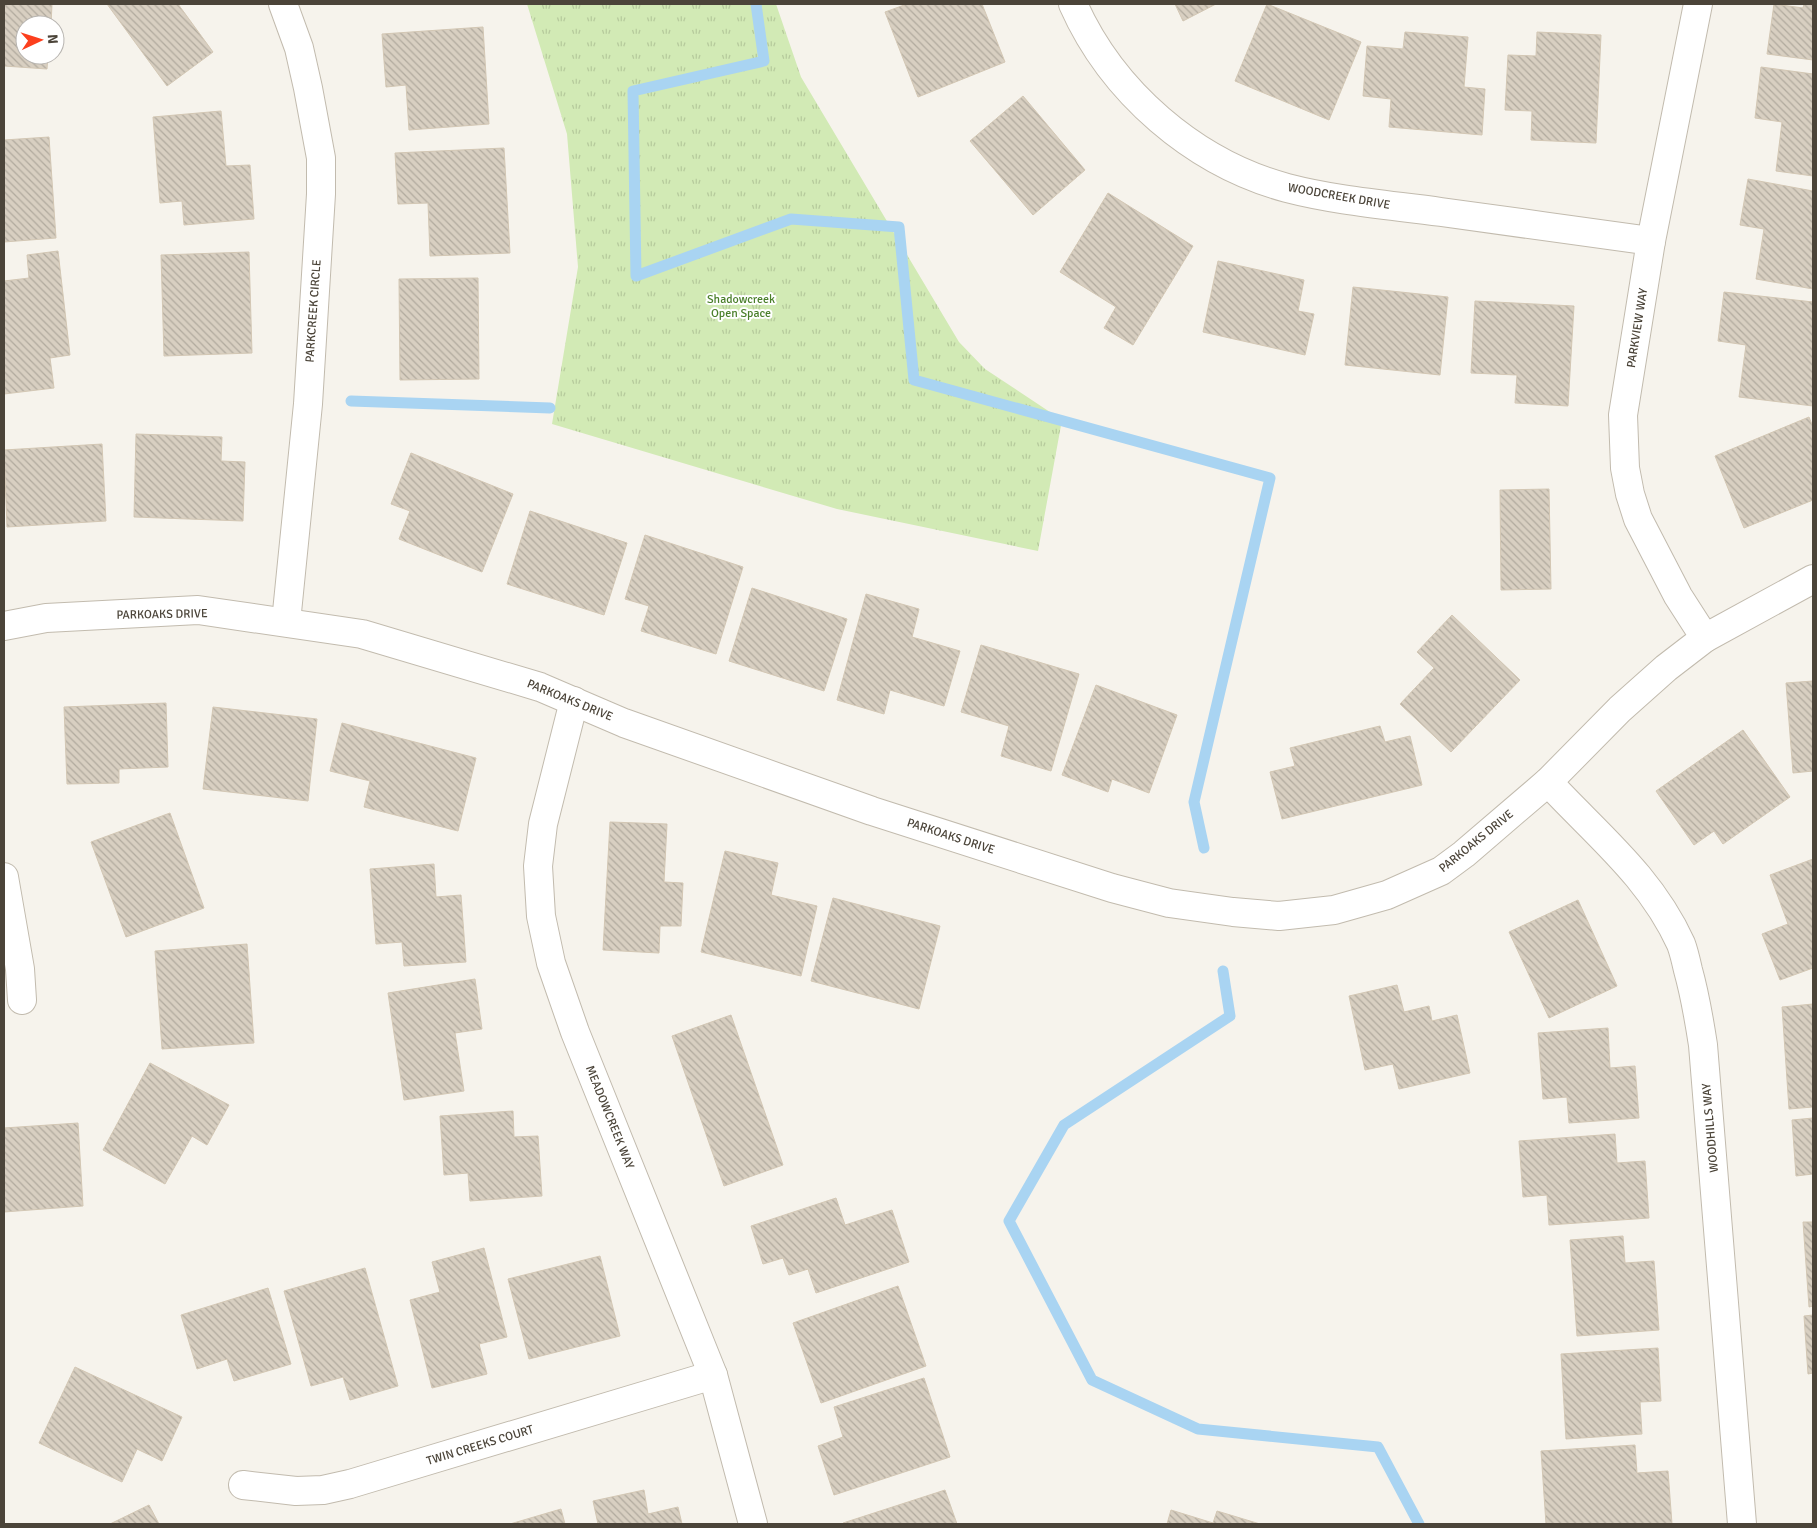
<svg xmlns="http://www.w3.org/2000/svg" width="1817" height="1528" font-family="Signika,sans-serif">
	<defs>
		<pattern id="park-tufts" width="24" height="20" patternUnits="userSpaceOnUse" patternTransform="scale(1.25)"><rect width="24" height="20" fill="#d2eab5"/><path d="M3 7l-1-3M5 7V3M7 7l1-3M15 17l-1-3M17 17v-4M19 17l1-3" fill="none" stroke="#b6ca9c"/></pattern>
		<pattern id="building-back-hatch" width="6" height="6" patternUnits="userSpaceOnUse" patternTransform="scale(1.25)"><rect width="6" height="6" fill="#d8cfc1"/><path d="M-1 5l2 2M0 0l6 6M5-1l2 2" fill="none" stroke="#b1aa9e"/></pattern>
	</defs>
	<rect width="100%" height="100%" fill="#f6f3ec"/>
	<path fill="url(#park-tufts)" d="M527,4H776L801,77L959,342L985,369L1062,420L1038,551L837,509L552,424L578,267L567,134Z"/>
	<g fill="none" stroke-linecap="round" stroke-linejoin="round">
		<g stroke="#a9d4f2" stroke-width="11">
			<path d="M756,4L764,61L633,91L636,276L791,219L899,227L914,380L1270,478L1194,802L1204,848"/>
			<path d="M351,401L550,408"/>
			<path d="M1223,971L1230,1016L1064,1125L1009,1221L1092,1380L1198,1429L1378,1447L1419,1524"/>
		</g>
	</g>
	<g fill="url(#building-back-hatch)" stroke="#d3c7b4">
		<path d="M4,4H52L51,25H25V55H48L47,69L4,66Z"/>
		<path d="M107,4H178L213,52L167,86Z"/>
		<path d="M907,4H982L1005,62L918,97L885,12Z"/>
		<path d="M1175,4H1216L1183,21Z"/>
		<path d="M1267,4L1361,42L1329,120L1235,81Z"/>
		<path d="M1774,4L1803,8L1804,4H1813V60L1767,54Z"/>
		<path d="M483,27L489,124L409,130L406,85L386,87L382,34Z"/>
		<path d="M1405,32L1468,37L1464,87L1485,89L1482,135L1389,127L1391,99L1363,96L1367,46L1403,49Z"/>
		<path d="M1537,32L1601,35L1596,143L1531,140L1532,111L1505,110L1508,55L1536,56Z"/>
		<path d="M1761,67L1813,74V176L1776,171L1782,122L1755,118Z"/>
		<path d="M1023,96L1085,170L1033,215L970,141Z"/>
		<path d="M221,111L226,166L250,165L254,219L184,225L182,201L160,203L153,117Z"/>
		<path d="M49,137L56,238L4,242V140Z"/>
		<path d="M504,148L510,253L430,256L428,203L398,204L395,153Z"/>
		<path d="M1748,179L1813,191V289L1756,279L1764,229L1740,225Z"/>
		<path d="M1108,193L1193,246L1133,345L1104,328L1116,307L1060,272Z"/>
		<path d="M58,251L70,355L50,358L54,388L4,394V281L29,278L27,255Z"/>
		<path d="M249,252L252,353L164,356L161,255Z"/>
		<path d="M1218,261L1304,280L1298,311L1314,314L1305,355L1203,332Z"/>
		<path d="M478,278L479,379L400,380L399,279Z"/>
		<path d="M1353,287L1448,297L1440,375L1345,365Z"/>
		<path d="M1724,292L1813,302V406L1739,397L1746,345L1718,341Z"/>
		<path d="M1475,301L1574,306L1568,406L1515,403L1517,375L1471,373Z"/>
		<path d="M1809,417L1813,427V500L1744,528L1715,456Z"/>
		<path d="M136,434L222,437L221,461L245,462L243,521L134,517Z"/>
		<path d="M102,444L106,521L7,527L4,450Z"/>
		<path d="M411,453L513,494L482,572L399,539L410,511L391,504Z"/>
		<path d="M1549,489L1551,589L1501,590L1500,490Z"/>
		<path d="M530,511L627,543L604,615L507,584Z"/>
		<path d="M645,535L743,567L716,654L641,631L649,606L625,599Z"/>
		<path d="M752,588L847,619L824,691L729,661Z"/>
		<path d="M866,594L919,609L912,637L960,651L944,706L890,690L884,714L837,700Z"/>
		<path d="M1452,615L1520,680L1451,752L1400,704L1434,668L1417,652Z"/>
		<path d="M981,645L1079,674L1051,771L1001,756L1009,726L961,712Z"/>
		<path d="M1813,681V771L1793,773L1786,683Z"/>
		<path d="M1096,685L1177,715L1149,793L1112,779L1108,792L1062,775Z"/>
		<path d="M166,703L168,767L119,769V783L67,784L64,707Z"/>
		<path d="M213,707L317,719L308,801L203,789Z"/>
		<path d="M342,723L476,758L458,831L364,807L370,781L330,771Z"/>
		<path d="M1380,726L1385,742L1410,736L1422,785L1282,819L1270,772L1295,766L1290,748Z"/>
		<path d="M1743,730L1790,797L1723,844L1714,831L1694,845L1656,791Z"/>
		<path d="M170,813L204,908L126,937L91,842Z"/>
		<path d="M610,822L667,824L664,882L683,883L681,926H660L659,953L603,950Z"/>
		<path d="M725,851L778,863L771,895L817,906L801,976L701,952Z"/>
		<path d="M1813,859V968L1780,980L1762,934L1788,924L1770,875Z"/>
		<path d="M434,864L436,897L461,895L466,962L404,966L402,942L376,944L370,869Z"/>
		<path d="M833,898L940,926L919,1009L811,981Z"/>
		<path d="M1578,900L1617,986L1549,1018L1509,932Z"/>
		<path d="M247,944L254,1043L162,1049L155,951Z"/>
		<path d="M475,979L482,1029L455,1033L464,1091L404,1100L388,993Z"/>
		<path d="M1397,985L1404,1012L1429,1006L1432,1021L1457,1015L1470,1073L1399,1089L1393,1064L1365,1070L1349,996Z"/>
		<path d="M1813,1004V1107L1789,1109L1782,1007Z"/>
		<path d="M731,1015L783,1165L724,1186L672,1036Z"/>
		<path d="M1608,1028L1610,1068L1635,1066L1639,1118L1569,1123L1567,1097L1543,1099L1538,1033Z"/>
		<path d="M150,1063L229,1105L207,1145L192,1136L165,1184L103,1150Z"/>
		<path d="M513,1111L514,1137L538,1136L542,1196L470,1201L468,1173L444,1175L440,1116Z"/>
		<path d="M1813,1118V1174L1796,1176L1792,1120Z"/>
		<path d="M78,1123L83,1206L4,1212V1128Z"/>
		<path d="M1615,1134L1617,1163L1645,1161L1649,1218L1549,1225L1547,1195L1523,1197L1519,1141Z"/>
		<path d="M836,1198L845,1225L892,1210L909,1262L816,1293L808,1269L789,1275L783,1258L763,1264L751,1226Z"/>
		<path d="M1803,1222H1813V1306L1809,1307Z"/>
		<path d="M1623,1236L1625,1263L1654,1261L1659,1330L1577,1336L1570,1240Z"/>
		<path d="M484,1248L507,1337L479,1344L487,1374L432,1388L410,1300L440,1292L432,1262Z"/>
		<path d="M600,1256L620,1336L529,1359L508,1279Z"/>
		<path d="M365,1268L398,1386L350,1400L343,1377L311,1386L284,1291Z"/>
		<path d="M898,1286L926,1366L821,1403L793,1323Z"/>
		<path d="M268,1288L291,1364L234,1381L227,1359L197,1369L181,1315Z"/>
		<path d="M1813,1315V1373L1808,1374L1804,1316Z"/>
		<path d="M1658,1348L1661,1401L1640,1402L1642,1434L1566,1439L1561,1354Z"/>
		<path d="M75,1367L182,1417L162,1461L137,1449L122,1482L39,1443Z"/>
		<path d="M924,1378L950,1457L834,1495L818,1446L843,1437L834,1407Z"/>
		<path d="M1635,1445L1637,1473L1668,1471L1672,1524H1546L1541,1451Z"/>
		<path d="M644,1490L648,1514L678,1507L682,1524H598L593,1501Z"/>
		<path d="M945,1490L957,1524H844L843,1523Z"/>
		<path d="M149,1505L159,1524H110Z"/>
		<path d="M561,1509L565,1524H510Z"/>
		<path d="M1171,1510L1213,1523L1217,1511L1260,1524H1167Z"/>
	</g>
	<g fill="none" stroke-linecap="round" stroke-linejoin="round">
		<g stroke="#c2bbae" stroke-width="30">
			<g id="minor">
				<path d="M283,4L299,48L308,88L321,158V194L308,404L286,622"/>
				<path d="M1073,4C1112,92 1194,163 1287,188C1337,201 1390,205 1441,212C1511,222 1581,231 1651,241"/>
				<path d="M1698,4L1651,241L1623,415L1625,468L1630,494L1638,519L1678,596L1705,638"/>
				<path d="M4,626L46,618L198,610L362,634L540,687L624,723L872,811L1112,888L1169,903L1233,912L1279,916L1334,910L1387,895L1441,871L1464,854L1548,782L1620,709L1666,668L1705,638L1813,579"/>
				<path d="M574,701L543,824L538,866L541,916L551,963L575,1032L713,1375L753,1524"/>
				<path d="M1548,782C1597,835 1650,876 1681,944C1684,952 1686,961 1688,970C1695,995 1699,1019 1703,1045L1742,1524"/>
				<path d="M4,877L20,969L22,1000"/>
				<path d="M243,1485L296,1491L323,1490L350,1484L713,1375"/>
			</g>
		</g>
		<use href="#minor" stroke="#fff" stroke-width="28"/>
	</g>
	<g text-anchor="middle" stroke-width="4" stroke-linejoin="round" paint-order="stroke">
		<g font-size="12" fill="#4b4439" stroke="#fff">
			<text transform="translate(1339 196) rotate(10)" y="4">WOODCREEK DRIVE</text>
			<text transform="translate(313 311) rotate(-86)" y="4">PARKCREEK CIRCLE</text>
			<text transform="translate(1637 328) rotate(-81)" y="4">PARKVIEW WAY</text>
			<text transform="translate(162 614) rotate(-1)" y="4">PARKOAKS DRIVE</text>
			<text transform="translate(570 700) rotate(22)" y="4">PARKOAKS DRIVE</text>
			<text transform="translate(951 836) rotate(18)" y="4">PARKOAKS DRIVE</text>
			<text transform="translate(1476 841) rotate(-39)" y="4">PARKOAKS DRIVE</text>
			<text transform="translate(610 1117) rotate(68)" y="4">MEADOWCREEK WAY</text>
			<text transform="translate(1710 1128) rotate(-95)" y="4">WOODHILLS WAY</text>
			<text transform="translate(480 1445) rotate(-17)" y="4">TWIN CREEKS COURT</text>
		</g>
		<g font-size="12" fill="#4a7f2a" stroke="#fff">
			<text x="741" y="303">Shadowcreek<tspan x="741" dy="14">Open Space</tspan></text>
		</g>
	</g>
	<rect width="1817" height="1528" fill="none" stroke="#4b4439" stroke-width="10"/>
	<g transform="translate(40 40) rotate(86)"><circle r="24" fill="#ffffff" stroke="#b7b4b0"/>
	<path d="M0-4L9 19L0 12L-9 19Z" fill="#fc3f1d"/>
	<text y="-8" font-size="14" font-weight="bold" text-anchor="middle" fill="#4b4439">N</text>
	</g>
</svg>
